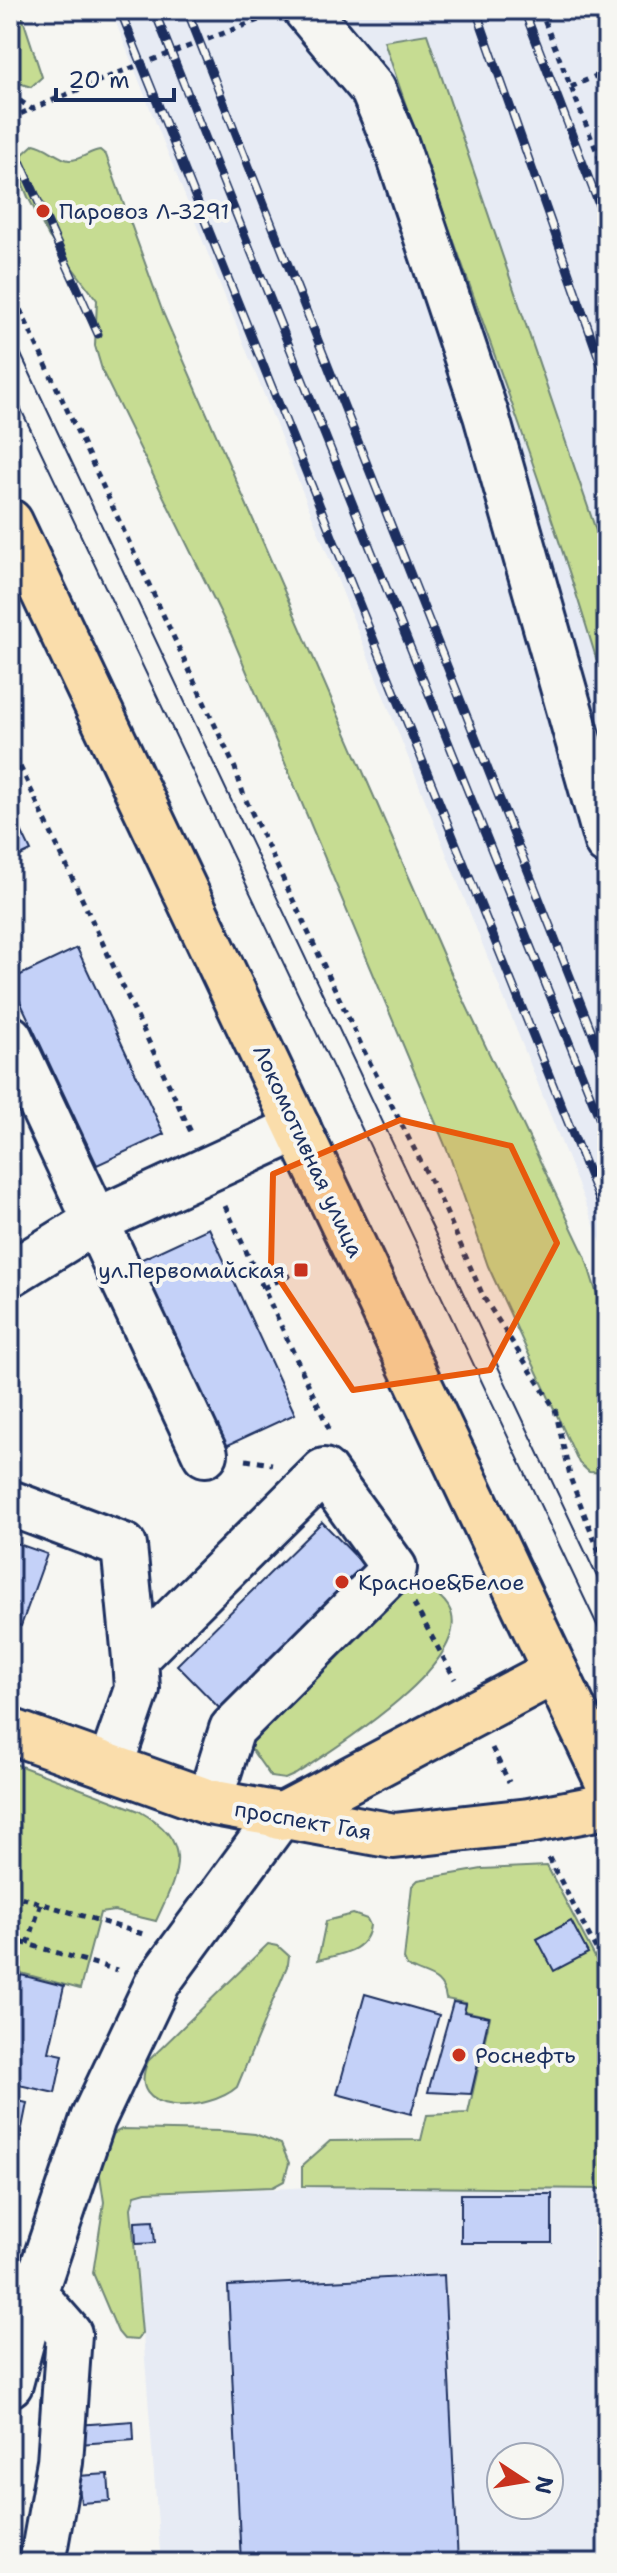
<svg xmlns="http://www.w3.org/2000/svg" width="617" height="2573" font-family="'Shantell Sans',sans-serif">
	<rect width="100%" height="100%" fill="#f6f6f2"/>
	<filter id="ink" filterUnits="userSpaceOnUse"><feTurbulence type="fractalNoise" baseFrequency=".0125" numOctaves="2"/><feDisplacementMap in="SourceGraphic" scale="16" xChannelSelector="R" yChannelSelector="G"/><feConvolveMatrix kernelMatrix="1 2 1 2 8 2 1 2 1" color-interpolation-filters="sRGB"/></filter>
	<g filter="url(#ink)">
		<g fill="#e7ebf4" fill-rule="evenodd">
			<path d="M111,10H607V1258L604,1250Z"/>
			<path d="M342,2186L607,2190V2563H161L132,2194ZM501,2457H549V2505H501Z"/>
		</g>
		<g fill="#c6dc92" stroke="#708678" stroke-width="2">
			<path d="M10,10H20L42,77L31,87L10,80Z"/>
			<path d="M427,34L607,563V695C543,474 457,259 384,41Z"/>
			<path d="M34,144C47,146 57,158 69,160C80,161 89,151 100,150L106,155L163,313L450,971L585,1256L607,1327V1473L589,1472L579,1463L488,1266L450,1157L231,634L103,373L95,346L97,300L49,237L28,197L21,180L23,154Z"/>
			<path d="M406,1584C422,1586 439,1592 448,1606C481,1659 332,1750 296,1774L285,1779L271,1777L247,1743Z"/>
			<path d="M10,1762L139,1811C196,1843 178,1873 156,1921L114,1911L100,1913L80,1989L10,1970Z"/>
			<path d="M547,1866L607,1980V2189L302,2186V2166L330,2141L421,2140L427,2115L468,2113L490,2017L465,2011L466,2003L446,1999C443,1974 425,1977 407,1966L404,1959L412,1886L418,1880L482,1869Z"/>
			<path d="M353,1914L367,1919L370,1925C368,1952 340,1954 318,1960L326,1921Z"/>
			<path d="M268,1944L278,1946L289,1956L288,1964L237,2087C209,2112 123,2118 148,2061Z"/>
			<path d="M122,2129L222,2131L255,2134L281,2144L289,2163L284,2181L273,2187L146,2192L135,2195L131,2208L142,2333L137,2340L124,2339L118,2332L93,2273L104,2202L97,2155L105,2138Z"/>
		</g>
		<g fill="#c4d1f8" stroke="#1b2f5e" stroke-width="2">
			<path d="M10,807L31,851L10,861Z"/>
			<path d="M77,948L164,1134L97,1165L10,980Z"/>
			<path d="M209,1228L295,1414L226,1446L140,1260Z"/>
			<path d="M322,1522L374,1575L229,1718L177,1665Z"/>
			<path d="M10,1541L47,1554L21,1626L10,1622Z"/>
			<path d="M571,1921L588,1953L554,1971L537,1939Z"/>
			<path d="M21,1975L64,1986L49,2052L63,2055L55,2093L10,2083V2021Z"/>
			<path d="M365,1994L439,2015L411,2114L337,2094Z"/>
			<path d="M453,2002L466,2004L464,2012L489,2017L471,2094L428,2092Z"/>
			<path d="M10,2099L27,2103L10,2188Z"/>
			<rect x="461" y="2194" width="91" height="49"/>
			<path d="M153,2221L155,2243L136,2244L135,2222Z"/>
			<path d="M599,2252H607V2419H602Z"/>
			<path d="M444,2275L458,2563H241L228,2286Z"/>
			<path d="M133,2421L134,2440L79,2444L77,2425Z"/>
			<path d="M108,2474L110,2501L81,2503L78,2476Z"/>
		</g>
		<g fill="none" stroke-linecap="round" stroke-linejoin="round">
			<g stroke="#1b2f5e" stroke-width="50">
				<g id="minor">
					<path d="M306,10L373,90L396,145L486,415L607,842"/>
					<path d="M10,1038L205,1454"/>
					<path d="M10,1274L96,1221L298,1128"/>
					<path d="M10,1503L124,1546L135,1658"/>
					<path d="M110,1767L137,1689L135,1658L324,1471L394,1568L232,1729L209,1802"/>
					<path d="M34,2294L69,2334L60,2462L42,2563"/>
					<path d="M10,2384L34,2294L93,2119L158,1982L279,1817"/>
				</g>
			</g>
			<g stroke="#1b2f5e" stroke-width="50">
				<g id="major">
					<path d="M10,522L607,1780"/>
					<path d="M10,1731L209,1802L394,1836L529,1821L607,1806"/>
					<path d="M279,1817L555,1671"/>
				</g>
			</g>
			<g stroke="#1b2f5e" stroke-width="5" stroke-dasharray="6 6" stroke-linecap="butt">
				<path d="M540,10L607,177"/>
				<path d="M571,87L607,71"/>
				<path d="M10,94L32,109L118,73"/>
				<path d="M10,119L31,109"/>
				<path d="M10,288L235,768L244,796L365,1053L443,1205L484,1298L555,1409L571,1480L607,1572"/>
				<path d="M10,745L191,1132"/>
				<path d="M225,1206L331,1433"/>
				<path d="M263,1288L301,1270"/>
				<path d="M246,1460L272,1464"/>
				<path d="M414,1604L455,1679"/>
				<path d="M492,1748L509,1782"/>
				<path d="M549,1858L607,1970"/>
				<path d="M10,1894L143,1934"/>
				<path d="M10,1939L117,1970"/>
				<path d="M28,1944L41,1903"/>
			</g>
			<use href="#minor" stroke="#f6f6f2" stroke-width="44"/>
			<use href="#major" stroke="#faddab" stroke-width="44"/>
			<g stroke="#1b2f5e" stroke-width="2">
				<path d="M10,331L607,1598"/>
				<path d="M10,386L607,1646"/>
			</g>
			<g stroke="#1b2f5e" stroke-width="9">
				<g id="rail">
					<path d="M120,10L607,1219"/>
					<path d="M154,10L607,1137"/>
					<path d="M187,10L607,1070"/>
					<path d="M476,10L607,381"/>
					<path d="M524,10L607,226"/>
					<path d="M21,163L98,334"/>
				</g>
			</g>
			<use href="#rail" stroke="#f6f6f2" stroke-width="6" stroke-dasharray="18" stroke-linecap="butt"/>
			<path stroke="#1b2f5e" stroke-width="5" stroke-dasharray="6 6" stroke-linecap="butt" d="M118,73L285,10"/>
		</g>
	</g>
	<path fill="#e8590c" fill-opacity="0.2" stroke="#e8590c" stroke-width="6" stroke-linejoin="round" d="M400,1120L511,1146L557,1243L490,1370L353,1390L271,1267L273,1174Z"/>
	<g fill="#c8321e" stroke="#f6f6f2" stroke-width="3">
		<circle cx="43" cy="211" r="8"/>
		<rect x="293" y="1262" width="16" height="16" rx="4"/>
		<circle cx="342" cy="1582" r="8"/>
		<circle cx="459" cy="2055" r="8"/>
	</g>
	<g text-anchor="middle" stroke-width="8" stroke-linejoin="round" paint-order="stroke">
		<g font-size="22" fill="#1b2f5e" stroke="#f6f6f2" text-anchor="start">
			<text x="59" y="219">Паровоз Л-3291</text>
			<text x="285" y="1278" text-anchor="end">ул.Первомайская</text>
			<text x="358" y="1590">Красное&amp;Белое</text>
			<text x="475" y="2063">Роснефть</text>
		</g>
		<g font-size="22" fill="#1b2f5e" stroke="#f6f6f2">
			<text transform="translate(309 1151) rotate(65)" y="8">Локомотивная улица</text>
			<text transform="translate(303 1820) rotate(10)" y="8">проспект Гая</text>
		</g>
	</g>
	<rect width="617" height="2573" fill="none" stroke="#f6f6f2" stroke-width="40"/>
	<rect x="20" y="20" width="577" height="2533" fill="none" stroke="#1b2f5e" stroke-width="3" filter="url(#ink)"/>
	<g transform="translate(525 2481) rotate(102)"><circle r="38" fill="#f6f6f2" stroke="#9ea6b7" stroke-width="2"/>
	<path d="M0-6L14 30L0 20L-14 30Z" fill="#c8321e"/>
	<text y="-12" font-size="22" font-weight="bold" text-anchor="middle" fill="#1b2f5e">N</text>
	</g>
	<path d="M56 88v12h118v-12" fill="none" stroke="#1b2f5e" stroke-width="4"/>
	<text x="68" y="88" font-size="24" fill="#1b2f5e" stroke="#f6f6f2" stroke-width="6" paint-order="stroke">20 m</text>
</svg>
